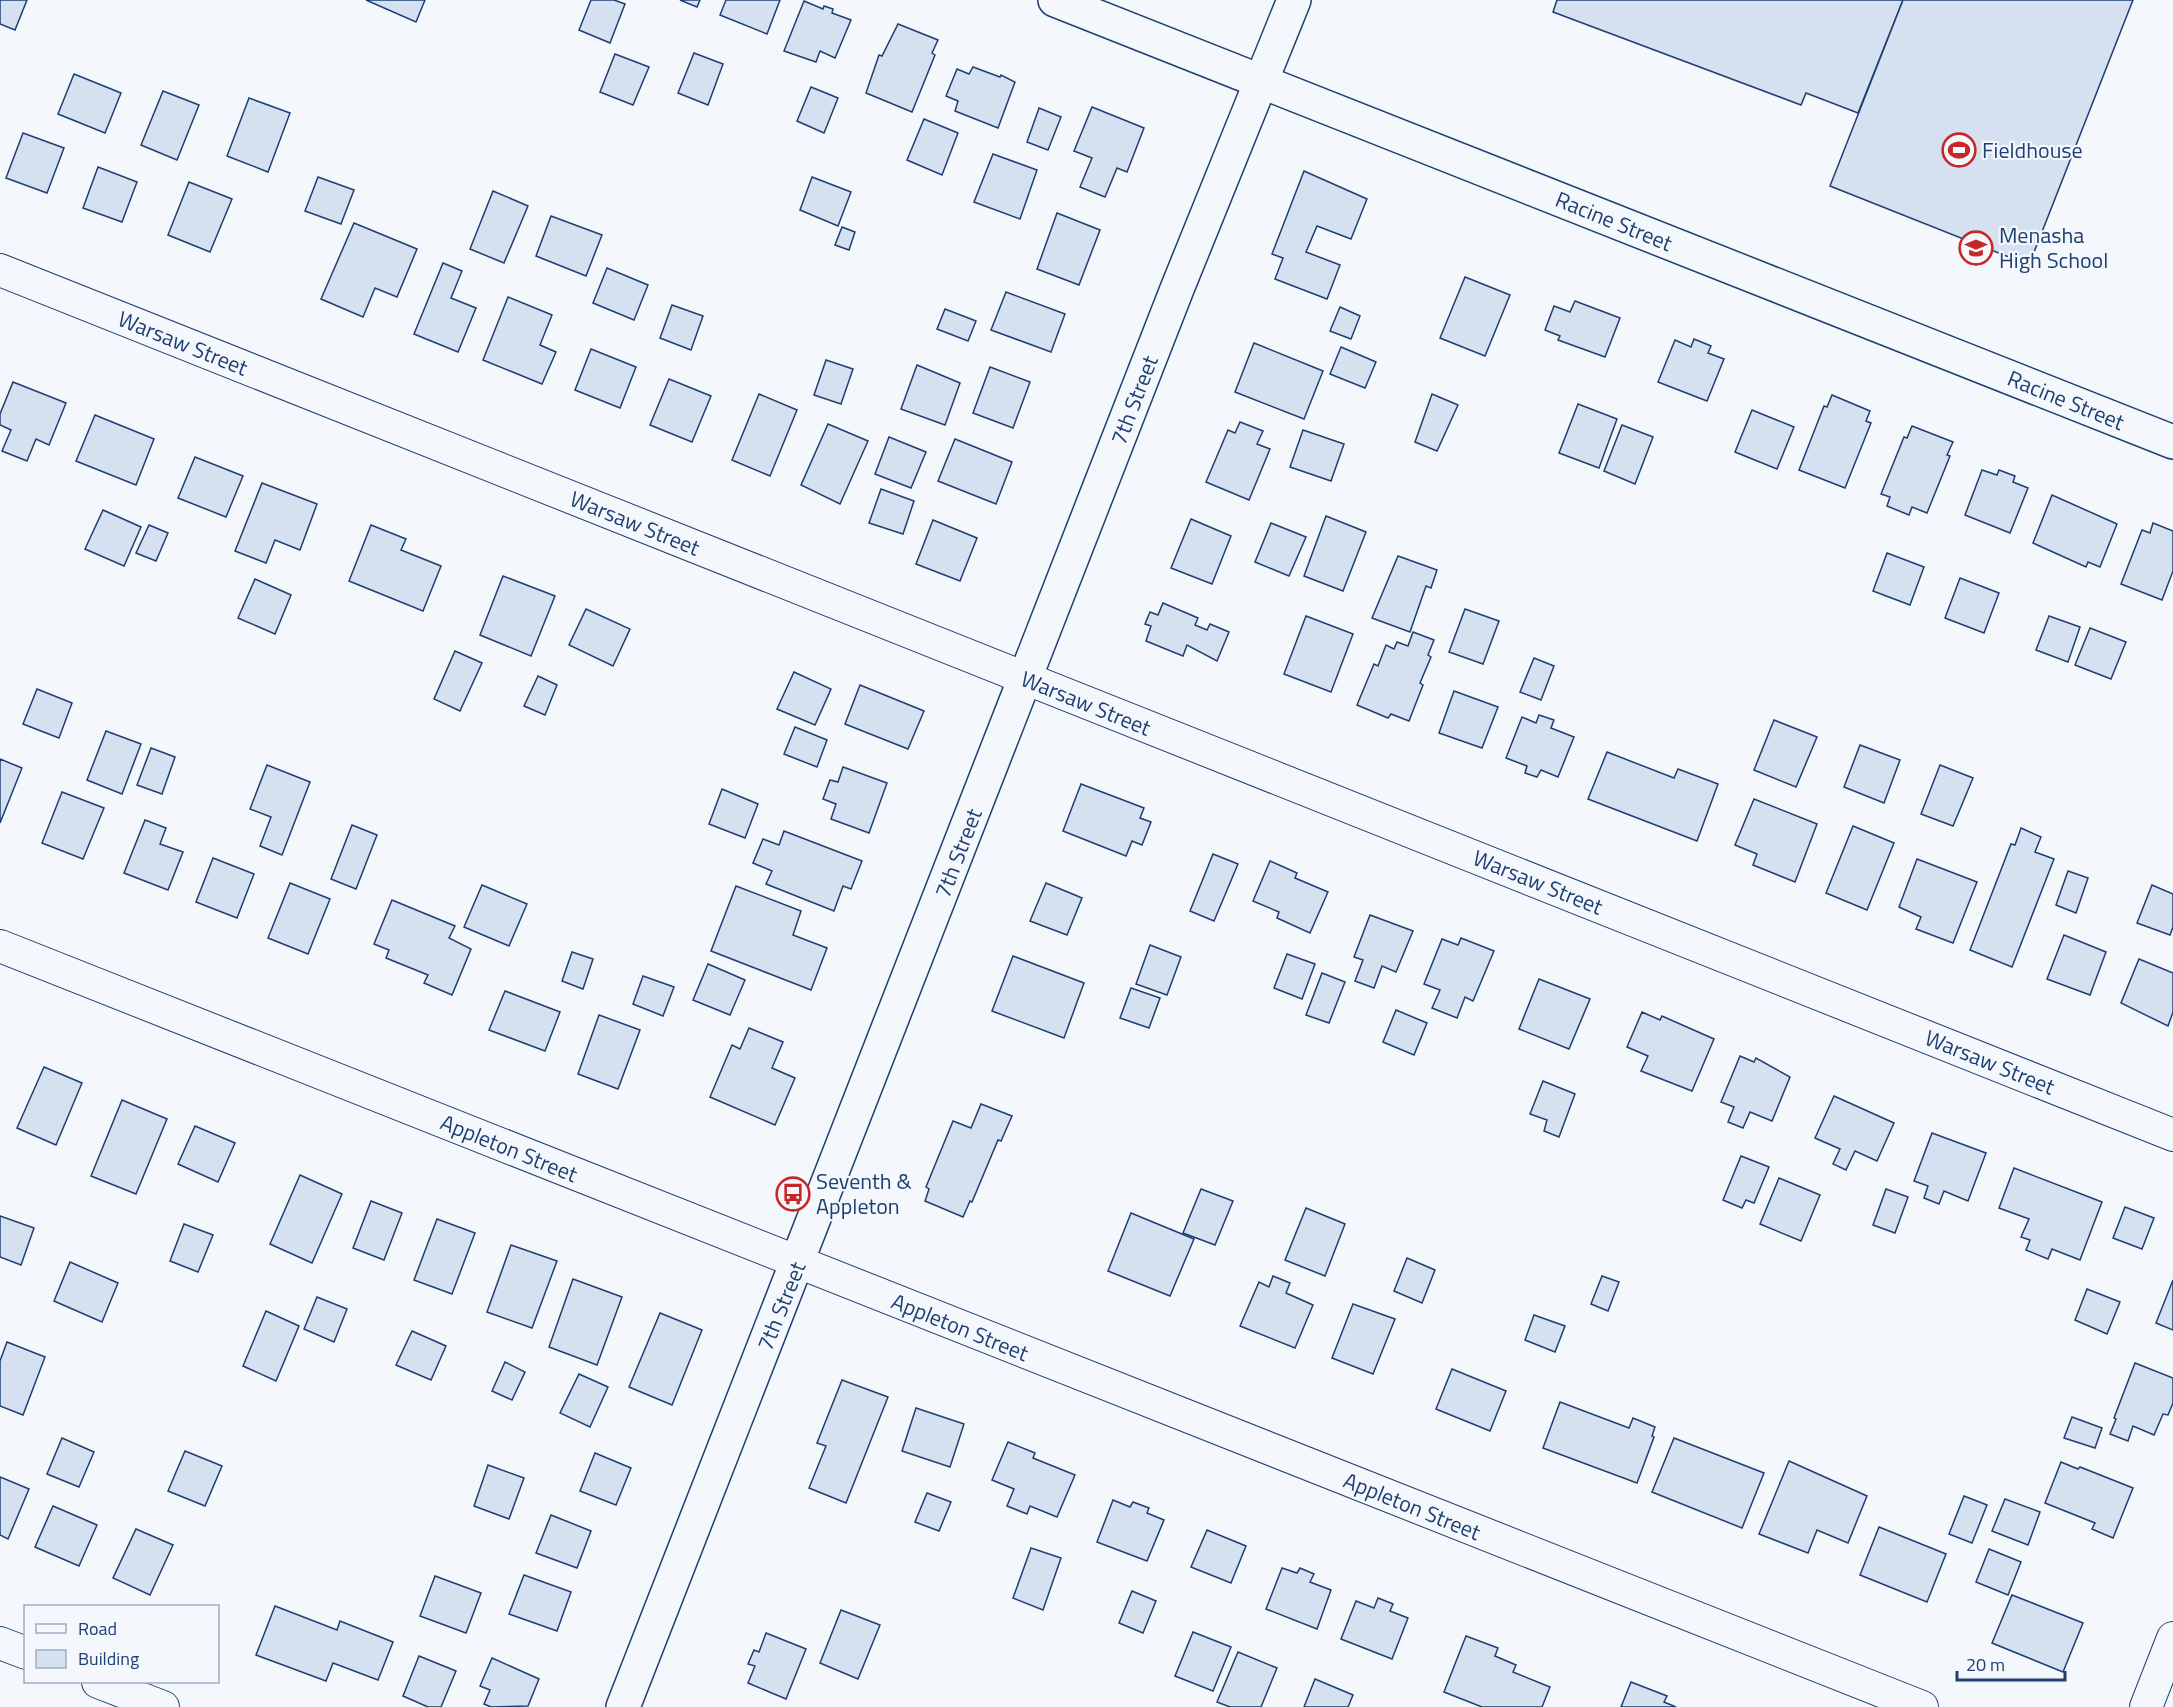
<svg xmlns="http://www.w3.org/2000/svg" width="2173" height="1707" font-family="'Titillium Web',sans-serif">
	<rect width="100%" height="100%" fill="#f4f7fb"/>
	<g fill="#d5e0f0" stroke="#1d3f73" stroke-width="1.5">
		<path d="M0,0H27L15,30L0,24Z"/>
		<path d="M366,0H425L416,22Z"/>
		<path d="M591,0H614L625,4L610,43L579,30Z"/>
		<path d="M680,0H700L697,7Z"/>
		<path d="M726,0H780L767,34L720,15Z"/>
		<path d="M1557,0H1903L1858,113L1806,93L1801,105L1553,12Z"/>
		<path d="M1903,0H2133L2029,265L1830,186Z"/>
		<path d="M804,1L823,9L824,6L833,9L832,13L851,20L835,58L820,51L816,62L784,51Z"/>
		<path d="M898,24L938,40L932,53L935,55L912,112L866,93L879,55L882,56Z"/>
		<path d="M694,53L723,64L708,105L678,93Z"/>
		<path d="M615,54L649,67L633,105L600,92Z"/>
		<path d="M973,67L1000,77L1001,75L1015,82L998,128L955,111L958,101L946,96L957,69L969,74Z"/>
		<path d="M74,74L121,93L105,133L58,114Z"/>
		<path d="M811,87L838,98L824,133L797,121Z"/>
		<path d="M163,91L199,105L177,160L141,145Z"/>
		<path d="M249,98L290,113L268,172L227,156Z"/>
		<path d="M1092,107L1144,128L1127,172L1117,168L1105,197L1080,187L1092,158L1074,151Z"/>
		<path d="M1039,108L1061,117L1048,150L1027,142Z"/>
		<path d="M924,119L958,133L942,175L907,160Z"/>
		<path d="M23,133L64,148L47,193L6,178Z"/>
		<path d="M993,154L1037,170L1020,219L974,202Z"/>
		<path d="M98,167L137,182L122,222L83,208Z"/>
		<path d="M1304,171L1367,199L1351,239L1317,226L1306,252L1340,265L1327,299L1275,279L1283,258L1272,254Z"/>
		<path d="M318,177L354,190L341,224L305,211Z"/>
		<path d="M812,177L851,192L838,226L800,210Z"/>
		<path d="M189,182L232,199L210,252L168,235Z"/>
		<path d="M493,191L528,206L504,263L470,249Z"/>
		<path d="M1057,213L1100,230L1079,285L1037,269Z"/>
		<path d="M551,216L602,235L586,276L536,256Z"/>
		<path d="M354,223L417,249L397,297L375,288L363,317L321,299Z"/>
		<path d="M842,227L855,232L849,250L835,245Z"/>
		<path d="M443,263L462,271L451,298L476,308L458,352L414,334Z"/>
		<path d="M607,268L648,285L634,320L593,303Z"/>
		<path d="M1465,277L1510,295L1485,356L1440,338Z"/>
		<path d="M1006,292L1065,314L1051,352L991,330Z"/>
		<path d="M508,297L552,315L540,345L556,352L542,384L483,360Z"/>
		<path d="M1575,301L1620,318L1605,357L1558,340L1560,336L1545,330L1554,306L1570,312Z"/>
		<path d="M672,305L703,316L691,350L660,338Z"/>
		<path d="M1340,307L1360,316L1351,339L1330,331Z"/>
		<path d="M945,309L976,321L968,341L937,329Z"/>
		<path d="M1694,339L1711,346L1708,353L1724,359L1707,401L1658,382L1675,340L1691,347Z"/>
		<path d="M1254,343L1323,371L1304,419L1235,392Z"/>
		<path d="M1341,347L1376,362L1365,388L1330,374Z"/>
		<path d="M591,349L636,367L620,408L575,390Z"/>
		<path d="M826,360L853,369L841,404L814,395Z"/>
		<path d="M917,365L960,383L945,425L901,409Z"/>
		<path d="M990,367L1030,382L1013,428L973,413Z"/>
		<path d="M669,379L711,396L692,442L650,425Z"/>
		<path d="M13,382L66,403L49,445L36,439L27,461L2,451L11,430L0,425V414Z"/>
		<path d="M759,394L797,410L770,476L732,460Z"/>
		<path d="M1432,394L1458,405L1437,451L1415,442Z"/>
		<path d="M1832,395L1870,411L1866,421L1871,423L1845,488L1799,470L1824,406L1827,407Z"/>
		<path d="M1578,404L1617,419L1599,468L1559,453Z"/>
		<path d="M1752,410L1794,427L1777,469L1735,452Z"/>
		<path d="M95,415L154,439L136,485L76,461Z"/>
		<path d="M1240,422L1263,431L1257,444L1270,449L1249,500L1206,482L1228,430L1235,433Z"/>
		<path d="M828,424L868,441L840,504L801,485Z"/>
		<path d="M1622,425L1653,437L1635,484L1604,471Z"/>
		<path d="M1912,426L1953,442L1947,455L1950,456L1927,513L1912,507L1909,515L1887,506L1890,497L1881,494L1904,437L1907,438Z"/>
		<path d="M1303,430L1344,444L1331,481L1290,467Z"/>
		<path d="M889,437L926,452L911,488L875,474Z"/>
		<path d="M955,439L1012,462L996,504L938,481Z"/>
		<path d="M195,457L243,476L226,517L178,498Z"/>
		<path d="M1982,470L1997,475L1999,470L2015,476L2013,482L2028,488L2010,533L1965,515Z"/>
		<path d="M262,483L317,504L300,550L275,540L266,563L235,551Z"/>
		<path d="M881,489L914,501L903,534L869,523Z"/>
		<path d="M2052,495L2117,524L2100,567L2088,562L2086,567L2033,543Z"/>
		<path d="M103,510L141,527L124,566L85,549Z"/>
		<path d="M1326,516L1366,532L1343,591L1304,576Z"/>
		<path d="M1191,519L1231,536L1212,584L1171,568Z"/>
		<path d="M933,520L977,538L960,581L916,564Z"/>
		<path d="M1271,523L1306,537L1289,576L1255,562Z"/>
		<path d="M2153,523L2173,531V571L2162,600L2121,584L2142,530L2150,533Z"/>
		<path d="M149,525L168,533L156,561L136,553Z"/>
		<path d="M371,525L406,539L401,550L441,566L423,611L349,581Z"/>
		<path d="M1887,553L1924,567L1910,605L1873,591Z"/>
		<path d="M1398,556L1437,570L1431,588L1426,586L1410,632L1372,618Z"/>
		<path d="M503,576L555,596L531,656L480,635Z"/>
		<path d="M1960,578L1999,593L1984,633L1945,618Z"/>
		<path d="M255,579L291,595L275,634L238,618Z"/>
		<path d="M1163,603L1198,618L1195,625L1207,630L1210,624L1229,632L1217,661L1187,645L1183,656L1146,641L1151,626L1145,624L1150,612L1158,615Z"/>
		<path d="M586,609L630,629L613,666L569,645Z"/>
		<path d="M1465,609L1499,621L1483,664L1449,652Z"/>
		<path d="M1306,616L1353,634L1331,692L1284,674Z"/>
		<path d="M2049,616L2080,627L2068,662L2036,650Z"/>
		<path d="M2090,628L2126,642L2111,679L2075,665Z"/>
		<path d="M1413,632L1434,640L1428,655L1431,657L1420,683L1423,685L1409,721L1391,714L1388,718L1357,705L1374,664L1378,666L1386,645L1394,649L1397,642L1408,646Z"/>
		<path d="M455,651L482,663L460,711L434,699Z"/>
		<path d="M1534,658L1554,666L1541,700L1520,692Z"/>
		<path d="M794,672L831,689L815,725L777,709Z"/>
		<path d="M538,676L557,685L545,715L524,706Z"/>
		<path d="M860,685L924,711L908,749L845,724Z"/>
		<path d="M37,689L72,703L59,738L23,724Z"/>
		<path d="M1454,691L1498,707L1482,748L1439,733Z"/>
		<path d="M1539,715L1554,720L1551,728L1574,737L1558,777L1541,770L1537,777L1525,773L1527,766L1506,758L1522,717L1536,723Z"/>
		<path d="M1774,720L1817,737L1796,787L1754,770Z"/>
		<path d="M795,727L827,740L817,767L784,754Z"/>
		<path d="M106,731L141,744L122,794L87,780Z"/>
		<path d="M1860,745L1900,760L1884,803L1844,787Z"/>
		<path d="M151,748L175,757L162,794L137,785Z"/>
		<path d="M1607,752L1674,778L1678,769L1718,784L1697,841L1588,799Z"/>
		<path d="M0,759L22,768L0,823Z"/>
		<path d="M267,765L310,782L282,855L260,846L271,817L250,809Z"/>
		<path d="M1940,765L1973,778L1953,826L1921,814Z"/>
		<path d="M843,767L887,783L869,833L831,819L836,804L823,799L830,780L838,782Z"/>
		<path d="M1081,784L1144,808L1140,818L1151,822L1142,845L1132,841L1126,856L1063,831Z"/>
		<path d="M722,789L758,804L745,838L709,824Z"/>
		<path d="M62,792L104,808L83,859L42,843Z"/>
		<path d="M1754,799L1817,824L1795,882L1753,865L1757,854L1735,845Z"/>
		<path d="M145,820L166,828L160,844L183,852L168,890L124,873Z"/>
		<path d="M352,825L377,835L356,889L331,879Z"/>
		<path d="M1853,826L1894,843L1867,910L1826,893Z"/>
		<path d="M2021,828L2041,837L2035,852L2054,859L2012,967L1970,950L2011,844L2015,845Z"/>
		<path d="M784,831L862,861L851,889L843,886L834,911L766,884L772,871L753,863L763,839L779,845Z"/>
		<path d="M1213,854L1238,864L1214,921L1190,911Z"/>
		<path d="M213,858L254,874L237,918L196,902Z"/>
		<path d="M1917,859L1977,882L1953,943L1916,929L1921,917L1899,907Z"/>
		<path d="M1270,861L1297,873L1295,878L1328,892L1310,933L1277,918L1279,912L1253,901Z"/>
		<path d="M2068,871L2088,878L2076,913L2056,905Z"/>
		<path d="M290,883L330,899L308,954L268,938Z"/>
		<path d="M1046,883L1082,898L1067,935L1030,921Z"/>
		<path d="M482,885L527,904L509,946L464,927Z"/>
		<path d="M2152,885L2173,894V927L2170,935L2137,923Z"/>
		<path d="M736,886L801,911L793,935L827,948L811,990L711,951Z"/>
		<path d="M392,900L455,926L449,938L471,949L452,995L424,983L428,975L386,958L389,950L374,944Z"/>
		<path d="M1370,915L1413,931L1396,972L1382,966L1374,988L1355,981L1363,960L1354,957Z"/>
		<path d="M2064,935L2106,952L2090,995L2047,979Z"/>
		<path d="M1461,938L1494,951L1473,1001L1465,997L1457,1018L1432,1008L1440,990L1424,984L1442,939L1458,945Z"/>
		<path d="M1150,945L1181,957L1167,995L1136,984Z"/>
		<path d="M572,952L593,959L583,989L562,981Z"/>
		<path d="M1287,954L1315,964L1302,999L1274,988Z"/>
		<path d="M1013,956L1084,983L1064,1038L992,1011Z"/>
		<path d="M2139,959L2173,973V1012L2168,1026L2121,1003Z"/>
		<path d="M708,964L745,980L730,1015L693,1000Z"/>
		<path d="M1322,973L1345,982L1329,1023L1306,1015Z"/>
		<path d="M643,976L674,987L663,1016L633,1004Z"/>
		<path d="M1539,979L1590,999L1569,1049L1519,1029Z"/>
		<path d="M1131,988L1160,998L1149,1028L1120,1018Z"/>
		<path d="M505,991L560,1012L545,1051L489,1030Z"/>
		<path d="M1396,1010L1427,1023L1414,1055L1383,1042Z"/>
		<path d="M1642,1012L1660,1020L1662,1016L1714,1039L1692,1091L1641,1071L1648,1056L1627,1047Z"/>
		<path d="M599,1015L640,1030L618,1089L578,1074Z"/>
		<path d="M749,1028L783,1042L772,1068L795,1078L775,1125L710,1097L732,1045L740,1049Z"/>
		<path d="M1740,1056L1754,1062L1756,1058L1790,1077L1772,1121L1750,1112L1743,1128L1728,1122L1734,1107L1721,1102Z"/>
		<path d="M44,1067L82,1083L56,1145L17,1128Z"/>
		<path d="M1543,1081L1575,1094L1559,1137L1544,1131L1547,1120L1530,1114Z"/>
		<path d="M1834,1096L1894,1123L1877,1161L1855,1151L1846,1170L1833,1164L1840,1149L1815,1138Z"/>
		<path d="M122,1100L167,1119L136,1194L91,1176Z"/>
		<path d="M981,1104L1012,1116L1001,1141L998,1140L972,1202L970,1201L963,1217L925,1201L929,1189L926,1187L953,1121L971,1128Z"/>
		<path d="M195,1126L235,1143L218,1182L178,1164Z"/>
		<path d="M1932,1133L1986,1153L1968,1201L1944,1191L1939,1204L1924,1198L1928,1186L1914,1181Z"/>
		<path d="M1741,1156L1769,1167L1754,1203L1746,1200L1742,1208L1723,1200Z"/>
		<path d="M2014,1168L2102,1202L2080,1260L2052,1249L2048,1259L2026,1250L2030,1240L2021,1237L2029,1219L1999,1208Z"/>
		<path d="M300,1175L342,1194L312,1263L270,1244Z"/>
		<path d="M1779,1178L1820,1195L1801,1241L1760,1224Z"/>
		<path d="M1201,1189L1233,1201L1215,1245L1183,1233Z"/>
		<path d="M1886,1189L1908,1197L1895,1233L1873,1225Z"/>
		<path d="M371,1201L402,1213L384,1260L353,1248Z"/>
		<path d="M2125,1207L2154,1218L2142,1249L2113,1238Z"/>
		<path d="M1306,1208L1345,1224L1325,1276L1285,1260Z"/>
		<path d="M1131,1213L1194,1239L1170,1296L1108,1271Z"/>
		<path d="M0,1216L34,1228L21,1265L0,1257Z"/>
		<path d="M437,1219L475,1233L452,1294L414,1280Z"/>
		<path d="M184,1224L213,1235L198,1272L170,1261Z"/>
		<path d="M511,1245L557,1261L532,1328L487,1312Z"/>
		<path d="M1407,1258L1435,1270L1422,1303L1394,1291Z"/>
		<path d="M70,1262L118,1283L102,1322L54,1301Z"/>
		<path d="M1273,1276L1290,1283L1286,1293L1313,1305L1295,1348L1240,1326L1259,1282L1269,1287Z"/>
		<path d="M1602,1276L1619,1282L1608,1311L1591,1304Z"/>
		<path d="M573,1279L622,1297L597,1365L549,1347Z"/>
		<path d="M2173,1280V1330L2156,1323Z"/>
		<path d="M2087,1289L2120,1302L2107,1334L2075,1320Z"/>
		<path d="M317,1297L347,1309L334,1342L304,1329Z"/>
		<path d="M1353,1304L1395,1319L1373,1374L1332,1358Z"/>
		<path d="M266,1311L299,1326L276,1381L243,1366Z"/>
		<path d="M660,1313L702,1330L672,1405L629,1387Z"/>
		<path d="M1534,1315L1565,1326L1555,1352L1525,1340Z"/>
		<path d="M412,1331L446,1346L431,1380L396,1365Z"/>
		<path d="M7,1342L45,1357L23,1415L0,1406V1361Z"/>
		<path d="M505,1362L525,1372L512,1400L492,1391Z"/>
		<path d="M2135,1363L2173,1378V1403L2168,1415L2163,1414L2154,1435L2133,1426L2128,1441L2110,1434L2116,1419L2114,1418Z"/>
		<path d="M1452,1369L1506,1391L1490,1431L1436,1409Z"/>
		<path d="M579,1374L608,1387L590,1427L560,1413Z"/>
		<path d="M842,1380L888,1397L846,1503L809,1488L826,1446L817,1443Z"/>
		<path d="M1560,1402L1629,1428L1633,1418L1655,1427L1652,1436L1654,1437L1637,1483L1543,1448Z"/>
		<path d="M916,1408L964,1424L950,1467L902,1451Z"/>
		<path d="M2072,1417L2102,1428L2095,1448L2064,1438Z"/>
		<path d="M62,1438L94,1452L79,1487L47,1474Z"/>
		<path d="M1674,1438L1764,1473L1742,1528L1652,1492Z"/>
		<path d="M1008,1442L1035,1453L1033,1458L1075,1475L1057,1517L1030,1506L1027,1514L1007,1506L1014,1489L992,1480Z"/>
		<path d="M185,1451L222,1466L205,1506L168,1491Z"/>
		<path d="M595,1453L631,1468L616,1505L580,1491Z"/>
		<path d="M1789,1461L1867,1496L1848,1543L1817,1530L1808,1553L1759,1534Z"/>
		<path d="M2061,1462L2078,1469L2080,1467L2133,1488L2113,1538L2092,1529L2095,1523L2045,1503Z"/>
		<path d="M488,1465L524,1478L509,1519L474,1506Z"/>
		<path d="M0,1477L29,1489L8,1539L0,1535Z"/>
		<path d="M927,1493L951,1502L939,1531L915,1522Z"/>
		<path d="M1964,1496L1987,1505L1972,1543L1949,1534Z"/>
		<path d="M2005,1499L2040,1512L2028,1545L1992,1531Z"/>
		<path d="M1113,1500L1130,1507L1133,1502L1149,1508L1147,1513L1164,1520L1147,1561L1097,1542Z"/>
		<path d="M53,1506L97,1525L79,1566L35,1547Z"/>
		<path d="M551,1515L591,1531L577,1568L536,1553Z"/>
		<path d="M1879,1527L1946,1554L1927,1602L1860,1575Z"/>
		<path d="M136,1529L173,1545L150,1595L113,1578Z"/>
		<path d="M1207,1530L1246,1546L1231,1583L1191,1567Z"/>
		<path d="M1031,1548L1061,1558L1043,1610L1013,1598Z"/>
		<path d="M1989,1549L2021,1562L2008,1595L1976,1582Z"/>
		<path d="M1282,1568L1297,1573L1300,1568L1314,1574L1310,1582L1331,1590L1317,1629L1266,1609Z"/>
		<path d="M524,1575L571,1592L557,1631L509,1614Z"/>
		<path d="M435,1576L481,1593L466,1633L420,1616Z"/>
		<path d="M1132,1591L1156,1601L1143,1633L1119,1623Z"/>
		<path d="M2012,1595L2083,1623L2063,1672L1992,1643Z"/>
		<path d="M1378,1598L1393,1604L1390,1611L1408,1618L1392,1659L1341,1639L1356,1601L1374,1608Z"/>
		<path d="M275,1606L337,1630L340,1621L393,1642L378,1680L333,1663L326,1681L256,1655Z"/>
		<path d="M841,1610L880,1625L858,1679L820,1663Z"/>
		<path d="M1193,1632L1231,1647L1213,1691L1175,1676Z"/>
		<path d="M766,1633L806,1649L786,1699L748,1683L755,1666L748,1664L754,1650L759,1652Z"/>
		<path d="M1466,1636L1498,1648L1495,1656L1516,1665L1513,1672L1550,1687L1542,1707H1482L1444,1692Z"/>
		<path d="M1238,1652L1277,1668L1261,1707H1230L1217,1702Z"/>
		<path d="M419,1656L456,1671L441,1707H428L403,1696Z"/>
		<path d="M492,1658L539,1679L528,1706L491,1707L484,1704L490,1690L480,1686Z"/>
		<path d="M1315,1679L1353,1695L1348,1707H1304Z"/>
		<path d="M1631,1682L1667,1696L1664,1702L1676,1707H1621Z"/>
	</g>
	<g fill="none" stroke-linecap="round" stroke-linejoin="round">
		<g stroke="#1d3f73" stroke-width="34">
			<g id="minor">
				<path d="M0,270L2173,1135"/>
				<path d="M0,946L1922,1707"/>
				<path d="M0,1643L26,1653"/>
				<path d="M98,1682L163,1707"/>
				<path d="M2146,1707L2173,1638"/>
			</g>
		</g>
		<g stroke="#1d3f73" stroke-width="36">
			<path id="tertiary" d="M623,1707L1177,289L1294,0"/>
		</g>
		<g stroke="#1d3f73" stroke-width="36">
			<path id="secondary" d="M1055,0L2173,442"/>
		</g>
		<use href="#minor" stroke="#f4f7fb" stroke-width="32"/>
		<use href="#tertiary" stroke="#f4f7fb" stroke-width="33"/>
		<use href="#secondary" stroke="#f4f7fb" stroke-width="33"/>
	</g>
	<defs>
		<g id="stadium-ring" transform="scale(1.725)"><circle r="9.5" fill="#f4f7fb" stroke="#c62828" stroke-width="1.5"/><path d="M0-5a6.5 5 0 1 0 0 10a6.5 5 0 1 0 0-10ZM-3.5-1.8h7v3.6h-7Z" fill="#c62828"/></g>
		<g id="school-ring" transform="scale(1.725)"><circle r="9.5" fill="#f4f7fb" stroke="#c62828" stroke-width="1.5"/><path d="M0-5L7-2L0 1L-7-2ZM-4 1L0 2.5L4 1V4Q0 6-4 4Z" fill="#c62828"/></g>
		<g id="bus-ring" transform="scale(1.725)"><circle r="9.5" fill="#f4f7fb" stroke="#c62828" stroke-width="1.5"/><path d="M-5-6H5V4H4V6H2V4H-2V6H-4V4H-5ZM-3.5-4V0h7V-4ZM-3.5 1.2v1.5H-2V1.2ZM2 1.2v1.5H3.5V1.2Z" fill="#c62828"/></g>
	</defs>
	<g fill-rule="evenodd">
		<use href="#stadium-ring" x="1959" y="150"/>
		<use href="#school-ring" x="1976" y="248"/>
		<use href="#bus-ring" x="793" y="1194"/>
	</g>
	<g text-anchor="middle" stroke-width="4.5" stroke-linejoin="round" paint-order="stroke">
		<g font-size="22" fill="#1d3f73" stroke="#f4f7fb" text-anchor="start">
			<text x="1982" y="158">Fieldhouse</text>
			<text x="1999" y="243">Menasha<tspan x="1999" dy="25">High School</tspan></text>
			<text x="816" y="1189">Seventh &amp;<tspan x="816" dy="25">Appleton</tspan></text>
		</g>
		<g font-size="22" fill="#1d3f73" stroke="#f4f7fb">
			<text transform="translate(1614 221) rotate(22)" y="8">Racine Street</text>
			<text transform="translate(183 343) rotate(22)" y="8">Warsaw Street</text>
			<text transform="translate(1134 400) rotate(-69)" y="8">7th Street</text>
			<text transform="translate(2066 400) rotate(22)" y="8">Racine Street</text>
			<text transform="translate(635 523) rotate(22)" y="8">Warsaw Street</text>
			<text transform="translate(1086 703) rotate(22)" y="8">Warsaw Street</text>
			<text transform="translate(958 853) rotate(-69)" y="8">7th Street</text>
			<text transform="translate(1538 882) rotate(22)" y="8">Warsaw Street</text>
			<text transform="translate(1990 1062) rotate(22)" y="8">Warsaw Street</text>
			<text transform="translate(509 1148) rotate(22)" y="8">Appleton Street</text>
			<text transform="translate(781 1306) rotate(-68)" y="8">7th Street</text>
			<text transform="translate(960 1327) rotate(22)" y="8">Appleton Street</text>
			<text transform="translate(1412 1506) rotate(22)" y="8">Appleton Street</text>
		</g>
	</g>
	<rect x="24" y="1605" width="195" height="78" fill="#f4f7fb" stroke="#9eadc5" stroke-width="1.5"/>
	<rect x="36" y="1624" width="30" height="9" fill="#f4f7fb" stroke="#9eadc5" stroke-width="1.5"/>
	<text x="78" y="1635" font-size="18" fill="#1d3f73">Road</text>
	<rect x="36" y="1650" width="30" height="18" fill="#d5e0f0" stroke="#9eadc5" stroke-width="1.5"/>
	<text x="78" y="1665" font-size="18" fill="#1d3f73">Building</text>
	<path d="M1957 1671v9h108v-9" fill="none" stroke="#1d3f73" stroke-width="3"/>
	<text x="1966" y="1671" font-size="18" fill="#1d3f73" stroke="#f4f7fb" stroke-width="4.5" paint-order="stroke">20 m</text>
</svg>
